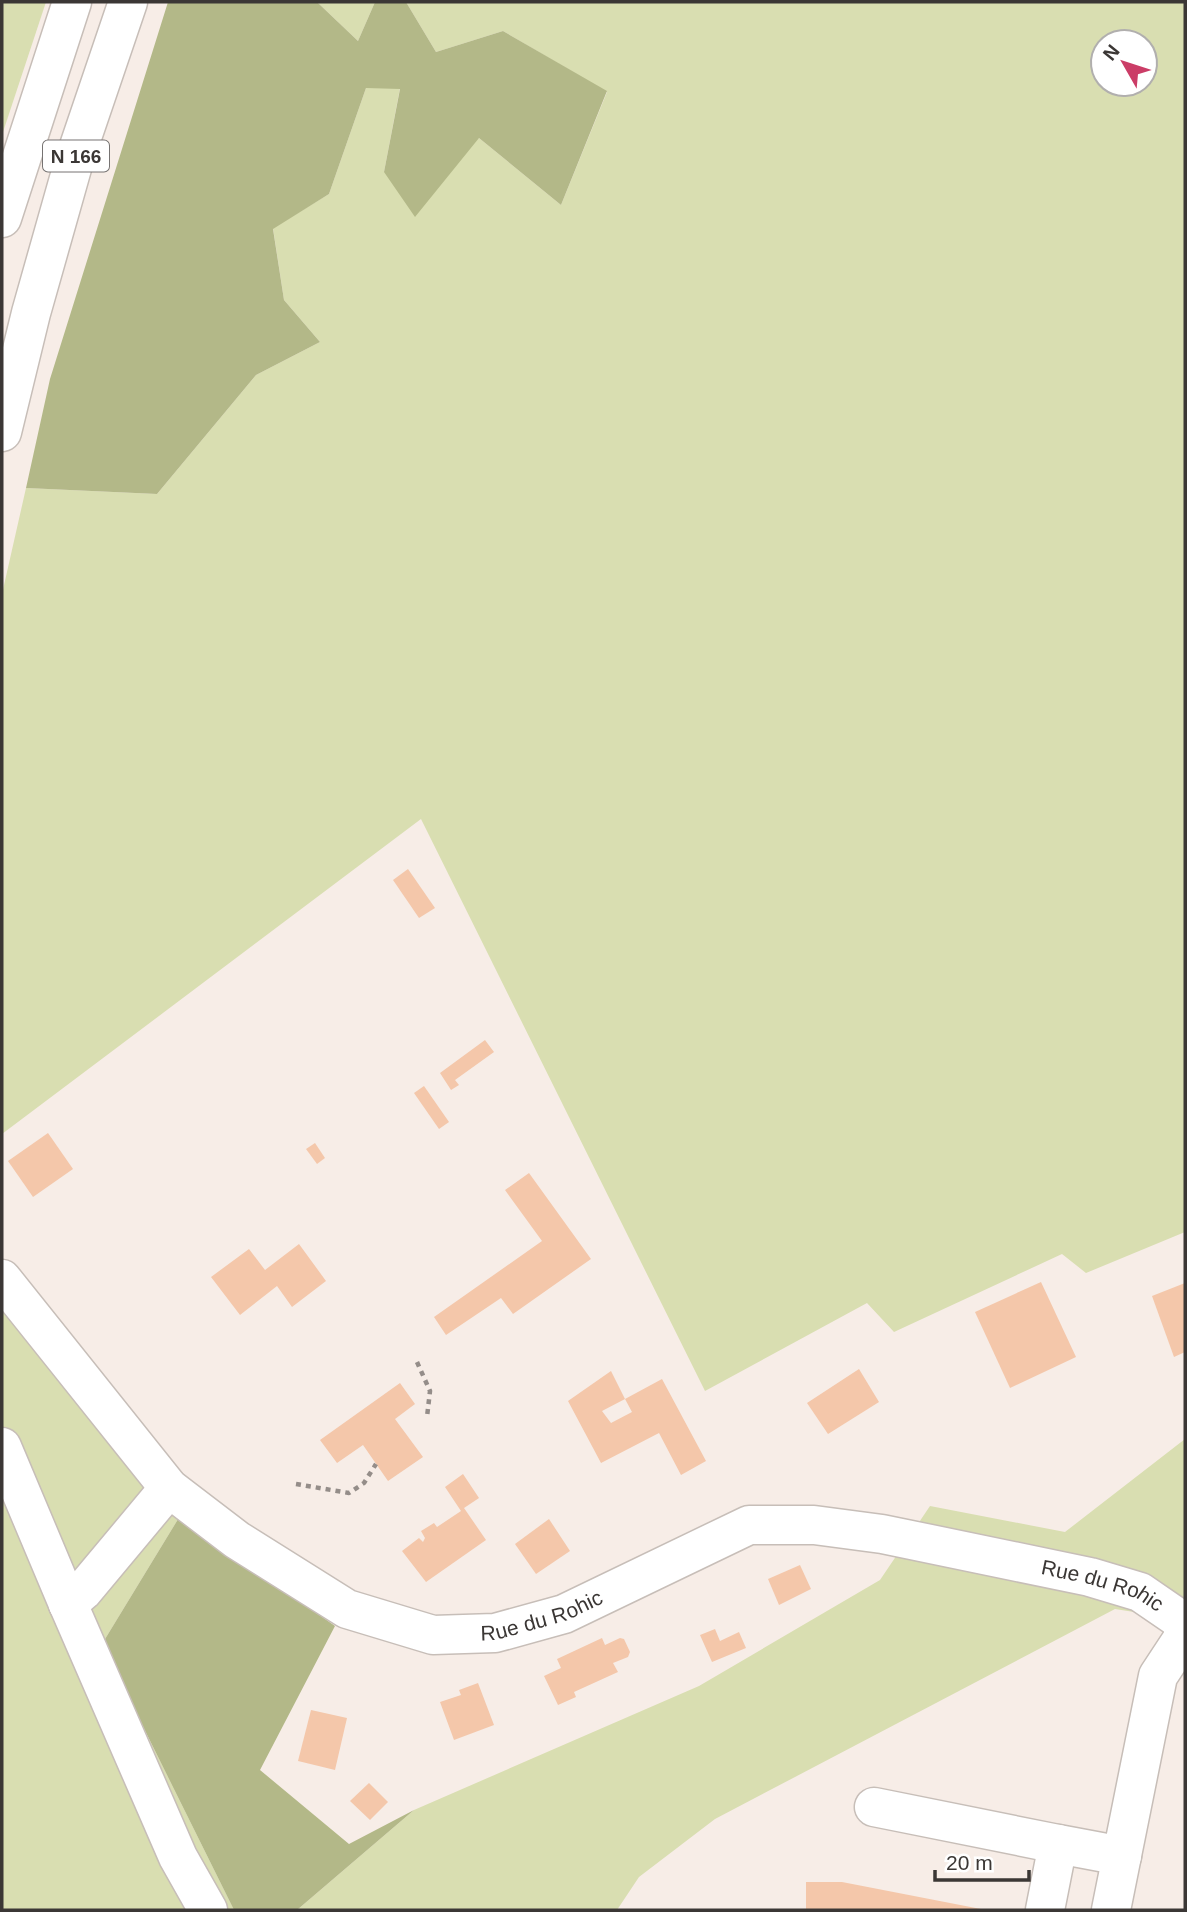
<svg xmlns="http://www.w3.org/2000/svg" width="1187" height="1912" font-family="Arial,sans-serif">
	<rect width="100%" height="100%" fill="#f7ede7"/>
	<g fill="#d9deb1" fill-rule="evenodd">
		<path d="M2,2H46L2,135Z"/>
		<path d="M317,2H375L358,41Z"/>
		<path d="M406,2H1185V1232L1086,1273L1062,1254L894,1332L867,1303L705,1391L421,819L2,1134V594L26,488L157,494L256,375L320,342L284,300L273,228L329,194L366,88H400L384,172L479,138L561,205L607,92L503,31L436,52ZM1103,42H1145V84H1103Z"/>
		<path d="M2,1304L183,1511L102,1644L234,1910H2Z"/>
		<path d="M1185,1439V1620L1115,1609L715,1819L639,1877L617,1910H297L414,1810L699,1686L880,1580L930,1506L1065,1532Z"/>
	</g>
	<g fill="#b3b888">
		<path d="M168,2H317L358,41L375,2H406L436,52L503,31L607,91L561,205L479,138L415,217L384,172L400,89L366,88L329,194L273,229L284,300L320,342L256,375L157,494L26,488L50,379Z"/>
		<path d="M183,1511L202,1532L335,1626L260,1770L349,1844L414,1810L297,1910H234L102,1644Z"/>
	</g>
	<g fill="#f4c7aa" fill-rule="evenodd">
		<path d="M408,869L435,908L419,918L393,880Z"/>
		<path d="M485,1040L494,1052L455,1080L459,1085L451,1090L440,1073Z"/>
		<path d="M424,1086L449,1122L439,1129L414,1093Z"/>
		<path d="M48,1133L73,1169L33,1197L8,1161Z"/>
		<path d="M315,1143L325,1158L317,1164L306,1149Z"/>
		<path d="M529,1173L591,1259L513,1314L501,1298L446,1335L434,1317L542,1241L505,1190Z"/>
		<path d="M299,1244L326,1281L292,1307L277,1286L240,1315L211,1277L249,1249L265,1270Z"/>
		<path d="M1041,1282L1076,1357L1010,1388L975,1312Z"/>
		<path d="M1185,1283V1352L1174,1357L1152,1296Z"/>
		<path d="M859,1369L879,1402L828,1434L807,1403Z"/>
		<path d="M611,1371L625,1399L662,1379L706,1461L681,1475L659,1433L601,1463L568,1401ZM625,1399L632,1412L611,1423L602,1411Z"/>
		<path d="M400,1383L415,1404L395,1419L423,1457L388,1481L363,1445L337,1463L320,1440Z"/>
		<path d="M463,1474L479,1498L464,1508L486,1540L426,1582L402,1551L419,1538L423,1542L425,1538L421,1531L434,1523L437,1527L461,1511L445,1487Z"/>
		<path d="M549,1519L570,1551L536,1574L515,1544Z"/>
		<path d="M800,1565L811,1589L779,1605L768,1579Z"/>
		<path d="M715,1629L720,1641L739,1632L746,1648L712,1662L700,1635Z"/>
		<path d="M602,1638L605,1645L620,1638L624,1639L630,1652L628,1657L613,1663L618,1672L574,1692L576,1697L558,1705L544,1676L561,1668L557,1659Z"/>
		<path d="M478,1683L494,1725L454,1740L440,1702L461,1695L459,1690Z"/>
		<path d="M311,1710L347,1718L335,1770L298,1761Z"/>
		<path d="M369,1783L388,1802L370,1820L350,1801Z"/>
		<path d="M806,1882H842L986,1910H806Z"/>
	</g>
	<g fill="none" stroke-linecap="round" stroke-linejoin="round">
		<g stroke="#c7beb8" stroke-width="41">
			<g id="minor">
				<path id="s1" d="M2,1279L169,1488L237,1540L347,1609L433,1635L495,1633L564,1614L749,1525H814L882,1534L1090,1577L1140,1592L1178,1618L1185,1630"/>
				<path d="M68,1604L83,1591L169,1488"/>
				<path d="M874,1807L1058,1844"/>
				<path d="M1045,1910L1058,1844L1122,1856"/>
				<path d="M1111,1910L1158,1676L1185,1635"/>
			</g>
		</g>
		<g stroke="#c7beb8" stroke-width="41">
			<path id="major" d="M68,1604L178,1857L208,1910"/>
		</g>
		<g stroke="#c7beb8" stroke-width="41">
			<g id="highway">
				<path d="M2,218L72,2"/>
				<path d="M2,432L31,313L74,161L128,2"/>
				<path d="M2,1447L68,1604"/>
			</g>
		</g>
		<g stroke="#948d89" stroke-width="4.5" stroke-dasharray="5 5" stroke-linecap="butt">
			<path d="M417,1362L430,1391L427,1417"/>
			<path d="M296,1484L349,1493L364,1483L376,1464"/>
		</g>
		<use href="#minor" stroke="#fff" stroke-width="38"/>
		<use href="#major" stroke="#fff" stroke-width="38"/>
		<use href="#highway" stroke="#fff" stroke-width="38"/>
	</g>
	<g text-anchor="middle" stroke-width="6" stroke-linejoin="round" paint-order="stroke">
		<rect fill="#fff" stroke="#767372" stroke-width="2" x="43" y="140.5" width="66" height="31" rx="5"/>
		<g font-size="19" font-weight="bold" fill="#3b3735">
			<text x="76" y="163">N 166</text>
		</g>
		<g font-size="21" fill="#3b3735" stroke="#fff">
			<text dy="7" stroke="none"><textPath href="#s1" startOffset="1272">Rue du Rohic</textPath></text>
			<text dy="7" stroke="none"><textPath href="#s1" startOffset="684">Rue du Rohic</textPath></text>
		</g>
	</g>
	<rect width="1187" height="1912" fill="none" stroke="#3b3735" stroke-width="7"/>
	<g transform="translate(1124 63) rotate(309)"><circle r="33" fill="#ffffff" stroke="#b1afae" stroke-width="2"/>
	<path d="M0-5L12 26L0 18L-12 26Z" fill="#cb3d67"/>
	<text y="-10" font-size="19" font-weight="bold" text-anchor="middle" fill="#3b3735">N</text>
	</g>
	<path d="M935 1870v10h94v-10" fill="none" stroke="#3b3735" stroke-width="3.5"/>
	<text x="946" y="1870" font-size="21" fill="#3b3735" stroke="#ffffff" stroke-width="5" paint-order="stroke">20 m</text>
</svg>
